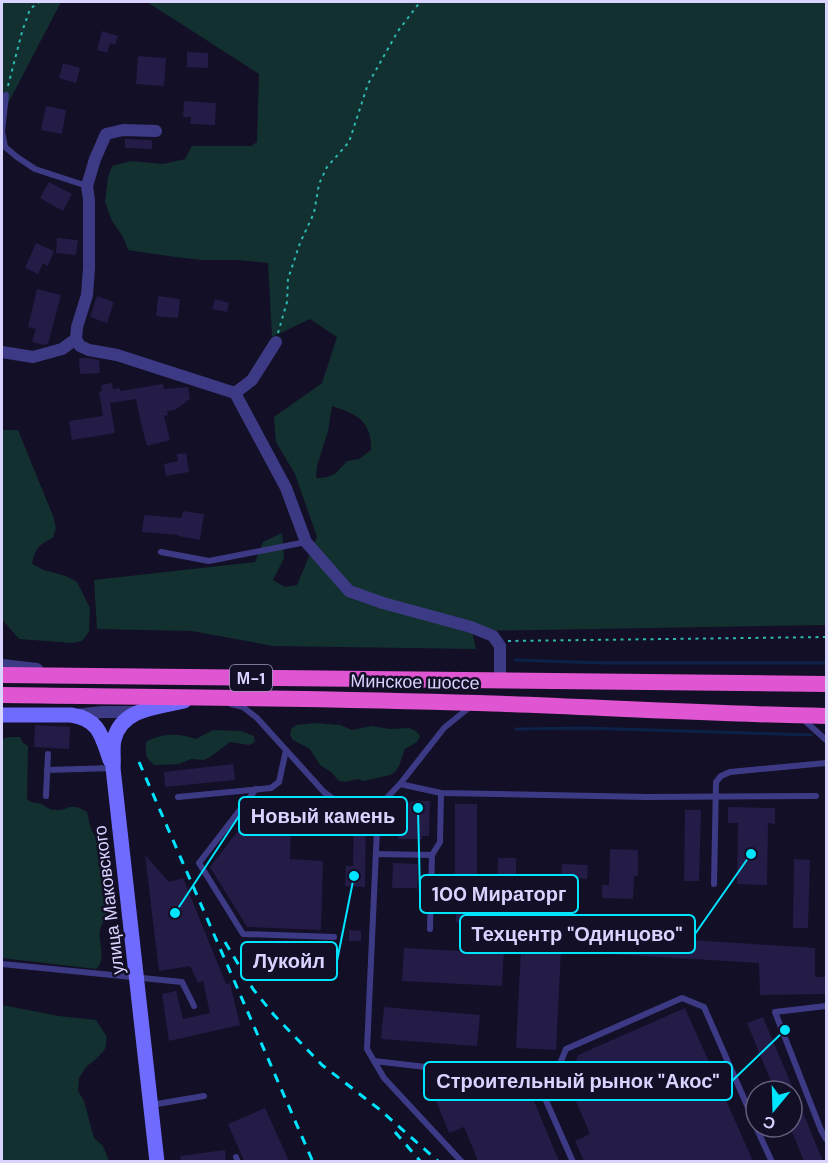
<svg xmlns="http://www.w3.org/2000/svg" width="828" height="1163" font-family="'DM Sans',sans-serif">
	<rect width="100%" height="100%" fill="#130f26"/>
	<g fill="#12302f" fill-rule="evenodd">
		<path d="M2,2H61L2,115Z"/>
		<path d="M147,2H826V625L472,631L476,649L273,646L192,631L97,629L94,580L255,562L263,542L282,533L284,558L273,580L285,587L297,585L317,537L295,474L276,442L274,417L322,383L337,337L310,319L272,337L268,263L238,260H203L175,257L128,250L123,237L112,221L105,202L108,177L112,166L131,161L163,164L185,159L192,146H251L257,142L259,74ZM332,406C357,414 372,421 371,450L359,459L347,461C336,473 334,478 316,478L317,466L328,431Z"/>
		<path d="M2,430H18L53,516L56,528L53,538C39,544 35,549 32,564L44,570L66,576L77,582L90,608L89,632L82,641L72,643L19,639L2,619Z"/>
		<path d="M315,723L340,725L352,730L371,726L390,729L409,728L416,731L420,736L417,742L405,749L399,766L395,772L390,775L364,781L358,779L345,782L339,781L331,772L320,765L310,749L293,740L290,735L291,729L296,725Z"/>
		<path d="M213,730L241,731L254,736L255,742L249,745L230,742L210,757L204,760L191,759L179,764L160,765H154L149,760L146,755V742C162,733 178,733 196,739Z"/>
		<path d="M9,737H20L23,743L28,746L27,799C32,804 35,802 41,804C46,806 49,810 54,810C70,811 68,801 87,812C90,823 89,833 100,840L107,917C104,921 101,925 100,930C98,943 107,959 96,969L2,958V739Z"/>
		<path d="M2,1005L59,1016L96,1020L107,1037L105,1049L96,1059L86,1067L79,1078L78,1091L84,1101L94,1138L103,1146L109,1161H2Z"/>
	</g>
	<g fill="none" stroke-linecap="round" stroke-linejoin="round">
		<g stroke="#0c2248" stroke-width="3">
			<path d="M515,660L604,663H826"/>
			<path d="M516,729L585,728L811,735"/>
		</g>
	</g>
	<g fill="#241b47">
		<path d="M102,31L118,36L115,45L110,43L107,53L97,50Z"/>
		<path d="M187,52L208,53V68L187,67Z"/>
		<path d="M138,56L166,58L164,86L136,84Z"/>
		<path d="M63,63L80,68L76,83L59,78Z"/>
		<path d="M184,101L216,103L215,125L190,124L191,117H183Z"/>
		<path d="M46,106L66,110L62,134L41,130Z"/>
		<path d="M125,139L152,140V149L125,148Z"/>
		<path d="M49,182L72,194L63,211L40,198Z"/>
		<path d="M57,238L78,240L76,255L56,253Z"/>
		<path d="M36,243L54,251L48,266L43,263L38,274L25,268Z"/>
		<path d="M37,289L61,295L48,344L44,345L32,342L36,329L28,327Z"/>
		<path d="M97,296L114,302L107,323L90,317Z"/>
		<path d="M158,296L180,299L178,318L156,316Z"/>
		<path d="M215,299L229,303L227,312L212,309Z"/>
		<path d="M79,358H87L99,360L100,373L80,374Z"/>
		<path d="M112,383L113,389L120,388V391L163,384L164,389L188,387L190,399L175,410L167,411L168,415L164,416L170,440L147,446L140,419L136,399L110,403L115,433L72,440L69,421L103,416L99,392L102,391L101,385Z"/>
		<path d="M186,453L189,472L166,476L164,464L178,461L177,454Z"/>
		<path d="M183,511L204,514L200,540L178,536L179,535L142,532L144,515L181,518Z"/>
		<path d="M35,725L70,727L69,749L34,747Z"/>
		<path d="M233,764L235,780L165,787L164,772Z"/>
		<path d="M419,800V801H430L429,836H422V839H398L397,817L401,809L406,803Z"/>
		<path d="M455,804H477V926L815,948V977H826V994L760,995L759,963L561,951L556,1050L516,1048L521,949L504,948L502,986L402,981L404,948L460,951L461,922H456L457,892H455Z"/>
		<path d="M728,807L775,808V824L768,823L767,885L737,884L738,823H728Z"/>
		<path d="M685,810H701L699,881H684Z"/>
		<path d="M354,814H366L365,887L345,886L346,866H353Z"/>
		<path d="M244,823L291,825L290,859L323,861L321,930L247,927L210,867Z"/>
		<path d="M610,849L638,850V876H634L633,899L602,898V885H609Z"/>
		<path d="M145,855L169,882L183,878L226,984L230,983L240,1025L169,1041L162,994L176,991L183,1019L210,1013L203,981L198,983L190,966L159,971Z"/>
		<path d="M498,858H516V897H497Z"/>
		<path d="M794,859L810,860L808,928H793Z"/>
		<path d="M393,863L418,864L417,888H392Z"/>
		<path d="M562,864L588,865L587,879L561,877Z"/>
		<path d="M349,930L361,931V941H349Z"/>
		<path d="M384,1007L480,1015L477,1046L381,1039Z"/>
		<path d="M685,1008L753,1161H584L575,1141L590,1134L572,1092L578,1089L571,1074L578,1055Z"/>
		<path d="M763,1017L794,1091L823,1161H804L790,1127H792V1091H775L747,1023Z"/>
		<path d="M470,1077L494,1080L501,1098L528,1087L559,1161H478L464,1127L449,1133L433,1093Z"/>
		<path d="M265,1108L289,1161H244L228,1124Z"/>
		<path d="M225,1150L226,1161H181L180,1156Z"/>
	</g>
	<g fill="none" stroke-linecap="round" stroke-linejoin="round">
		<g stroke="#2fb8b0" stroke-width="2" stroke-dasharray="3 4.5" stroke-linecap="butt">
			<path d="M8,86L22,32L30,9L39,2"/>
			<path d="M278,333L287,302L288,279L300,243L314,213L319,184L327,167L349,142L368,84L398,31L420,2"/>
			<path d="M508,641L826,637"/>
		</g>
		<g stroke="#3d3a85" stroke-width="6">
			<path d="M6,95L2,131L5,147L17,157L35,169L87,186"/>
			<path d="M161,552L209,561L306,542"/>
			<path d="M231,704L243,707L257,718L324,792L341,805L378,807L400,784L444,728L471,706"/>
			<path d="M804,720L826,740"/>
			<path d="M47,770L113,768"/>
			<path d="M400,784L441,793L647,797L816,796"/>
			<path d="M256,789L199,863L243,934L334,937"/>
			<path d="M46,796L48,754"/>
			<path d="M178,797L271,788L279,782L286,750"/>
			<path d="M378,807L367,1049L374,1061L537,1080L557,1071L566,1049L682,998L704,1007L756,1126"/>
			<path d="M376,854L432,855L440,842L441,793"/>
			<path d="M714,884L716,782L721,776L730,772L826,763"/>
			<path d="M430,929L432,855"/>
			<path d="M2,964L182,982L194,1006"/>
			<path d="M826,1006L775,1012L821,1130L826,1139"/>
			<path d="M374,1061L384,1078L462,1162"/>
			<path d="M537,1080L573,1162"/>
			<path d="M151,1105L204,1096"/>
			<path d="M756,1127L772,1162"/>
			<path d="M236,1157L238,1162"/>
		</g>
		<g stroke="#3d3a85" stroke-width="12">
			<path d="M76,339L77,327L87,295L89,268V200L87,186L95,159L106,134L123,130L156,131"/>
			<path d="M2,352L33,357L62,349L76,339L80,346L89,350L117,355L235,393L286,488L306,542L349,591L383,603L471,627L493,636L500,646V680"/>
			<path d="M235,393L252,380L276,342"/>
			<path d="M2,665L37,669"/>
			<path d="M75,715L102,712H138"/>
		</g>
		<g stroke="#6f6bff" stroke-width="15">
			<path d="M2,715H71C99,719 102,736 110,760"/>
			<path d="M157,1162L113,768C114,759 112,748 114,740C121,708 159,707 184,701"/>
		</g>
		<g stroke="#e055d1" stroke-width="16">
			<path d="M2,675L826,684"/>
			<path d="M2,695C160,697 319,698 478,703C594,707 710,714 826,716"/>
		</g>
		<g stroke="#00e5ff" stroke-width="3" stroke-dasharray="9 8" stroke-linecap="butt">
			<path d="M139,762L313,1162"/>
			<path d="M225,942L253,989L274,1015L322,1065L379,1109L439,1162"/>
			<path d="M395,1132L421,1162"/>
		</g>
	</g>
	<g text-anchor="middle" stroke-width="5" stroke-linejoin="round" paint-order="stroke">
		<rect fill="#130f26" stroke="#9e99be" stroke-width="1.5" x="230" y="665" width="42" height="26" rx="4.5"/>
		<g font-size="16" font-weight="bold" fill="#d9d4ff">
			<text x="251" y="684">М-1</text>
		</g>
		<g font-size="18" fill="#d9d4ff" stroke="#130f26">
			<text transform="translate(415 682) rotate(1)" y="6">Минское шоссе</text>
			<text transform="translate(109 900) rotate(-97)" y="6">улица Маковского</text>
		</g>
	</g>
	<path fill="none" stroke="#00e5ff" stroke-width="2" d="M175 913L239 816M418 808L420 894M751 854L695 934M354 876L337 961M785 1030L732 1081"/>
	<g fill="#00e5ff" stroke="#130f26" stroke-width="2">
		<circle cx="175" cy="913" r="6"/>
		<circle cx="418" cy="808" r="6"/>
		<circle cx="751" cy="854" r="6"/>
		<circle cx="354" cy="876" r="6"/>
		<circle cx="785" cy="1030" r="6"/>
	</g>
	<g fill="#130f26" stroke="#00e5ff" stroke-width="2">
		<rect x="239" y="797" width="168" height="38" rx="6"/>
		<rect x="420" y="875" width="158" height="38" rx="6"/>
		<rect x="460" y="915" width="235" height="38" rx="6"/>
		<rect x="241" y="942" width="96" height="38" rx="6"/>
		<rect x="424" y="1062" width="308" height="38" rx="6"/>
	</g>
	<g font-size="20" text-anchor="middle" font-weight="bold" fill="#d9d4ff">
		<text x="323" y="823">Новый камень</text>
		<text x="499" y="901">100 Мираторг</text>
		<text x="577" y="941">Техцентр "Одинцово"</text>
		<text x="289" y="968">Лукойл</text>
		<text x="578" y="1088">Строительный рынок "Акос"</text>
	</g>
	<rect width="828" height="1163" fill="none" stroke="#d9d4ff" stroke-width="6"/>
	<g transform="translate(774 1109) rotate(199)"><circle r="28" fill="#130f26" stroke="#625e7d" stroke-width="1.5"/>
	<path d="M0-4.5L10 22L0 15L-10 22Z" fill="#00e5ff"/>
	<text y="-9" font-size="16" font-weight="bold" text-anchor="middle" fill="#d9d4ff">С</text>
	</g>
</svg>
